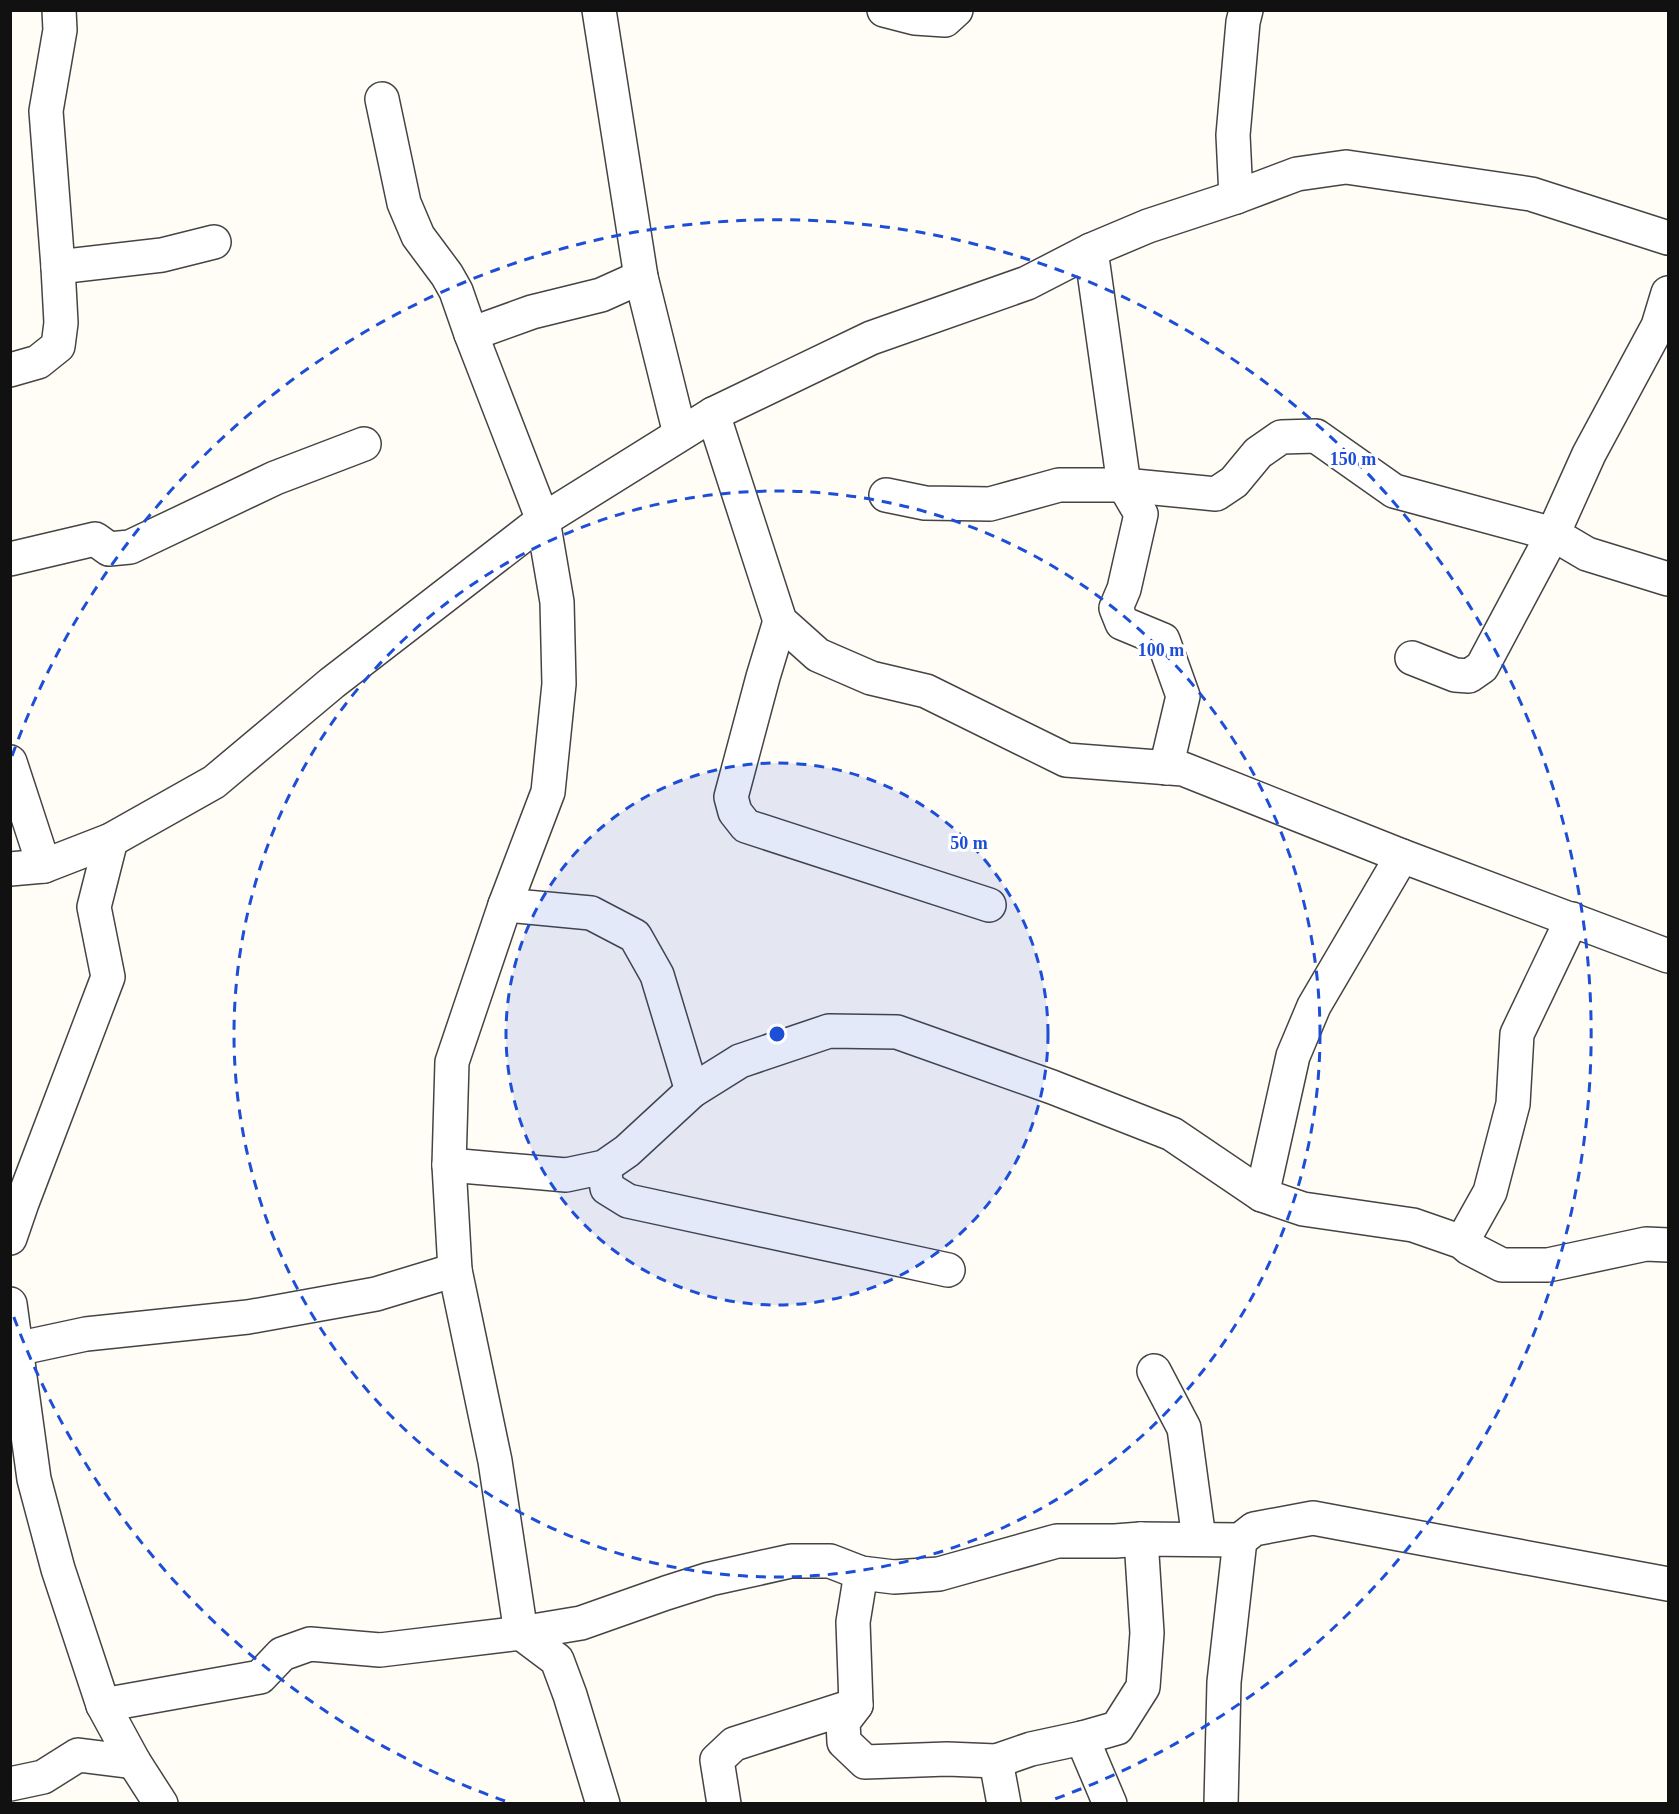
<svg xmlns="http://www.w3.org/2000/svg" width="1679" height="1814" font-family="'Times New Roman',serif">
	<rect width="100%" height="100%" fill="#fffdf5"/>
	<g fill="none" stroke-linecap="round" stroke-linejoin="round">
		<g stroke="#444" stroke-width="36">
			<g id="minor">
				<path d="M599,10L641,277L680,434"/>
				<path d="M884,10L915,18L945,20L956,10"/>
				<path d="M382,99L404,203L418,236L447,275L456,291L471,334L543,520L557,602L559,684L548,792L505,905L452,1062L449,1165L455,1270L495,1461L521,1633L557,1660L570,1695L603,1804"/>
				<path d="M1236,197L1233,135L1243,22L1246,10"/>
				<path d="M1091,250L1124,485L1141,514L1124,589L1116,608L1122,623L1163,640L1183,696L1166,768"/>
				<path d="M58,267L162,255L214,242"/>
				<path d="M471,334L532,312L601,295L641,277"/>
				<path d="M10,370L38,362L58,346L61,323L58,267L46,111L60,30L59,10"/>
				<path d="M713,414L780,621L818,655L871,678L926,691L1066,760L1183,769L1402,856L1668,956"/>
				<path d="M886,495L925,503L990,504L1059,485H1124L1216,494L1234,482L1258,453L1281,437L1316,436L1394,491L1553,534L1587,554L1668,579"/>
				<path d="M10,559L95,539L109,549L130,547L275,478L364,444"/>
				<path d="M780,621L763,677L731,797L735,812L746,826L989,905"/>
				<path d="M1412,658L1455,675L1469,676L1482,667L1553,534L1589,454L1658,326L1668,293"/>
				<path d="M10,762L44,866"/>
				<path d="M10,869L44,866L111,840L214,782L332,683L543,520L713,414L871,338L1027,283L1091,250L1148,226L1236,197L1297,174L1346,167L1531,194L1668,238"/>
				<path d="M505,905L591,913L635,936L657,975L692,1091"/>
				<path d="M449,1165L566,1175L604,1167L627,1151L692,1091L740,1061L829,1031L897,1032L1052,1087L1172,1134L1262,1195L1303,1209L1413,1225L1462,1242L1469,1248L1502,1265H1548L1646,1244L1668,1245"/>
				<path d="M604,1167L607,1188L628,1201L948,1270"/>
				<path d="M1262,1195L1293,1056L1314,1006L1402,856"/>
				<path d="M10,1238L22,1203L108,977L94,907L111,840"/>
				<path d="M1462,1242L1490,1192L1513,1104L1517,1034L1572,919"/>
				<path d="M10,1304L34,1479L58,1569L103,1705L134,1762L161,1804"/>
				<path d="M16,1349L86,1334L248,1317L376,1294L455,1270"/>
				<path d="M1154,1371L1184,1428L1199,1539"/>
				<path d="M861,1573L853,1622L856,1705L843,1722L844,1742L865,1762L947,1759L996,1761L1031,1749L1082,1738L1117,1728L1143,1687L1147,1633L1141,1539"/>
				<path d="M103,1705L260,1677L282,1654L310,1644L380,1650L521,1633L581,1623L666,1593L710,1579L791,1561H830L861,1573L894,1577L939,1574L1057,1541H1115L1141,1539L1240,1540L1254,1529L1313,1518L1668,1584"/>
				<path d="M1082,1738L1110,1804"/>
				<path d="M996,1761L1004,1804"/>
				<path d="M10,1784L43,1777L78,1755L134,1762"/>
				<path d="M724,1804L717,1760L734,1744L856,1705"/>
				<path d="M1221,1804L1224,1682L1240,1540"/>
			</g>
		</g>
		<use href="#minor" stroke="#fff" stroke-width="33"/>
	</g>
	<circle cx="777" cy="1034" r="271" fill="#1d4ed8" fill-opacity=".12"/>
	<g fill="none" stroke="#1d4ed8" stroke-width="3" stroke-dasharray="10 8">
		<circle cx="777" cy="1034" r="271"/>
		<circle cx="777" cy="1034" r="543"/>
		<path d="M505 1801A814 814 0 0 1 12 1312M12 756A814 814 0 1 1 1049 1801"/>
	</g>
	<circle cx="777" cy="1034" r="9" fill="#1d4ed8" stroke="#fff" stroke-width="3"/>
	<g font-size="18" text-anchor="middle" font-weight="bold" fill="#1d4ed8" stroke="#fff" stroke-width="6" stroke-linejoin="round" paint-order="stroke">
		<text x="1353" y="465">150 m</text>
		<text x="1161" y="656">100 m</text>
		<text x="969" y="849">50 m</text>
	</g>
	<rect width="1679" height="1814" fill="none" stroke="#111111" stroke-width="24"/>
</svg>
